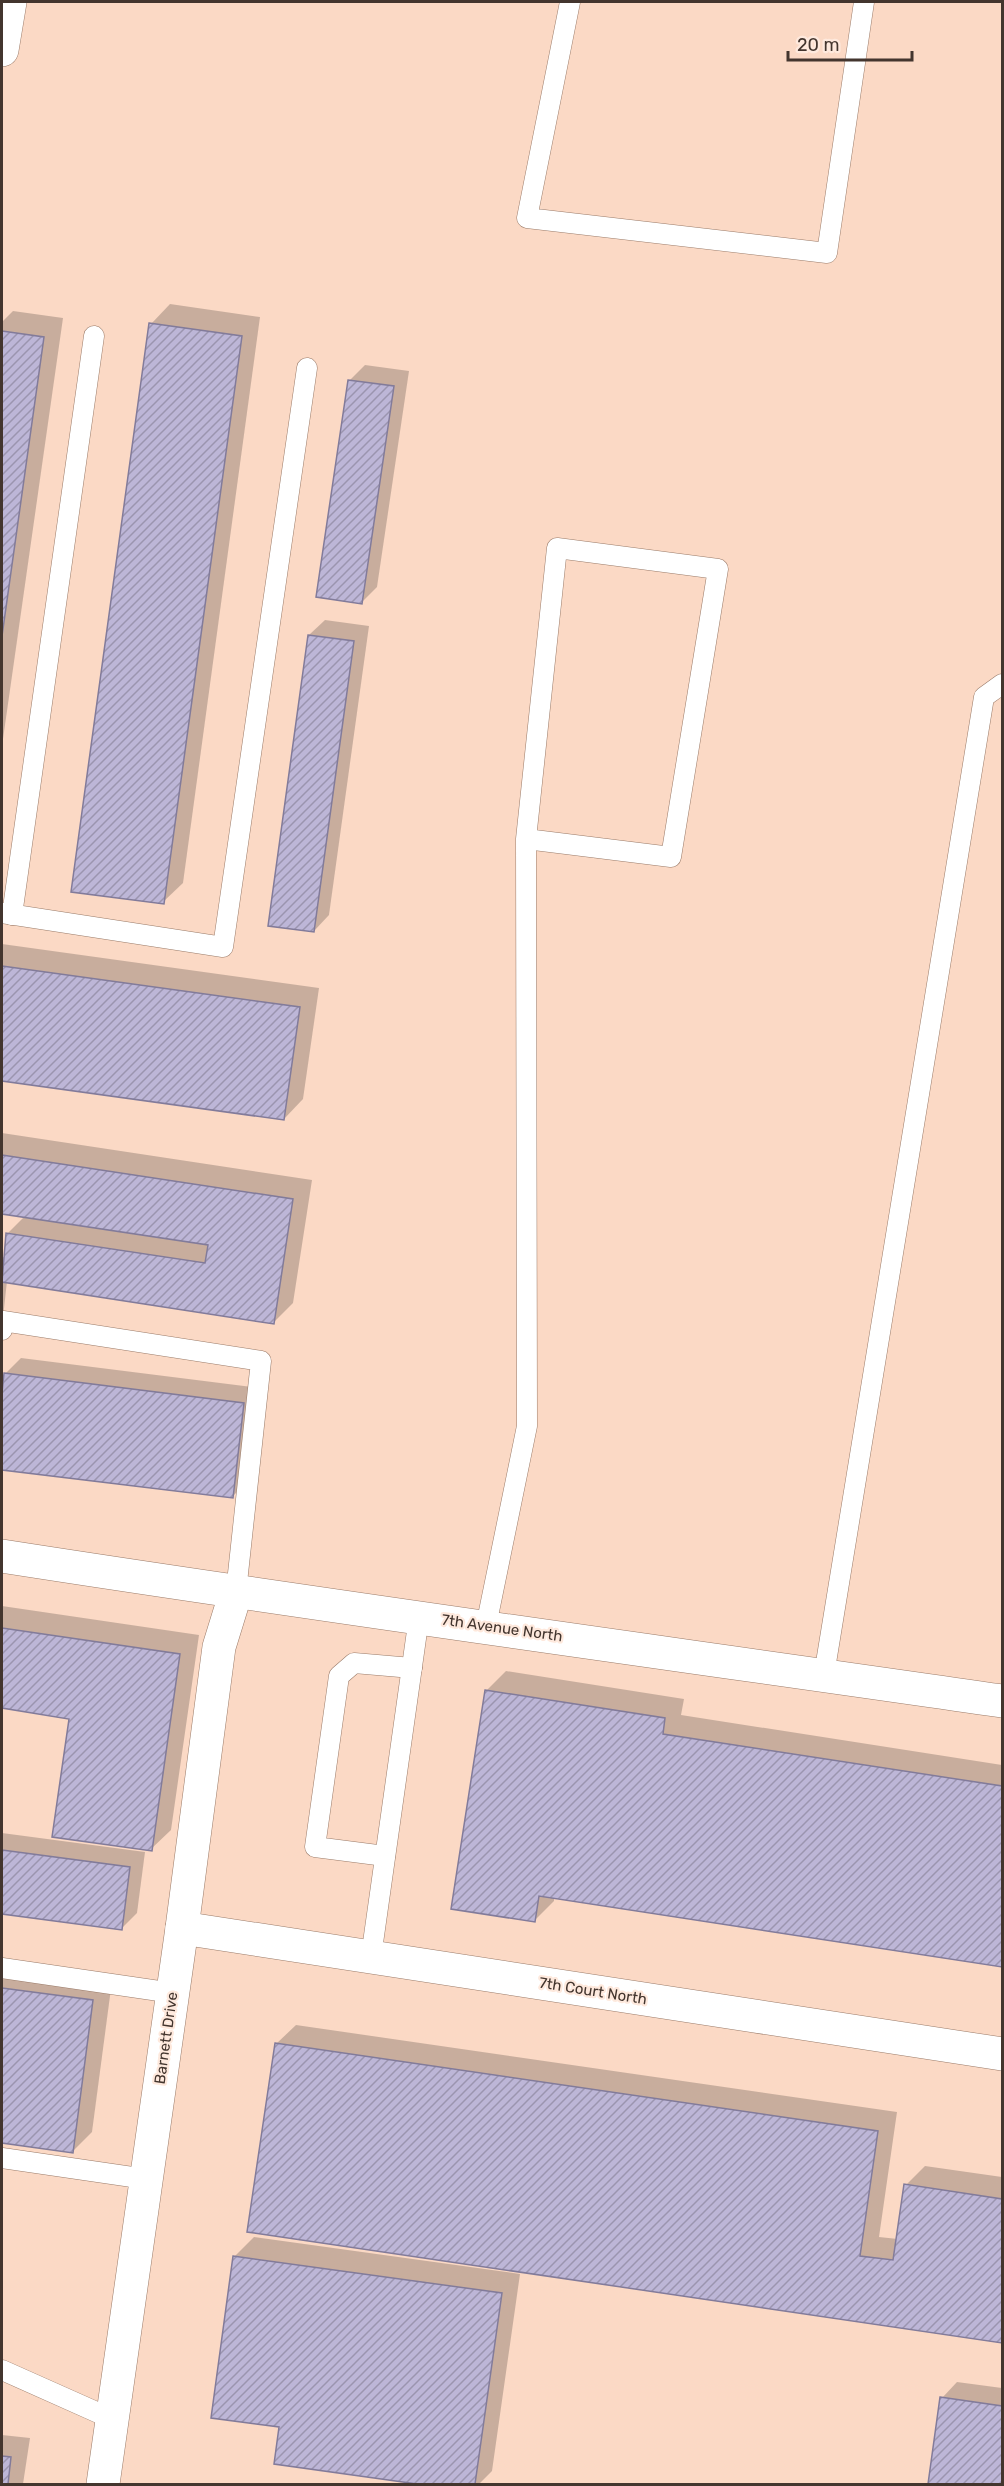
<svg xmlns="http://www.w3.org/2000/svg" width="1004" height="2486" font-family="Rubik,sans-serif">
	<defs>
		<pattern id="building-hatch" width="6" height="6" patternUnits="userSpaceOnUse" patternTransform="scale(1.5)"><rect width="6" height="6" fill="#bdb6d7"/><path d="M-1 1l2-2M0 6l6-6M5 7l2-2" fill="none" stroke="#9b95af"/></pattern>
	</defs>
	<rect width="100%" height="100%" fill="#fbd9c5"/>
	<g fill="#0003">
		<path d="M170,304L260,317L183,883L163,902L151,324Z"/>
		<path d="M13,311L63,318L2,746V322Z"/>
		<path d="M365,365L409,371L377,587L361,603L350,380Z"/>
		<path d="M325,620L369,626L329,915L314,931L309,635Z"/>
		<path d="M2,944L319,988L303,1099L284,1119L2,1080Z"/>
		<path d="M2,1133L312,1180L293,1303L274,1322L7,1281L2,1327V1257H4L7,1234L25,1216L2,1213Z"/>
		<path d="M21,1358L259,1388L248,1481L232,1497L2,1468V1405L5,1374Z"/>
		<path d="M2,1606L199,1635L171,1830L151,1849L71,1717L2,1707Z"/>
		<path d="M506,1671L684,1699L681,1715L1002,1765V1965L554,1897V1901L534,1921L486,1691Z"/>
		<path d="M2,1833L145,1852L137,1913L122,1928L2,1912Z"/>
		<path d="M2,1967L112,1981L92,2132L73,2151L2,2142Z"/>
		<path d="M296,2025L897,2112L879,2237L898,2239L906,2185L925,2166L1002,2177V2342L249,2231L276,2044Z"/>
		<path d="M254,2237L520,2274L492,2471L479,2484H428L276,2463L281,2426L213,2416L235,2256Z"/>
		<path d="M957,2382L1002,2388V2484H930L942,2398Z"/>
		<path d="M2,2435L30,2438L23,2484H2Z"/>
	</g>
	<g fill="url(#building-hatch)" stroke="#827b9a" stroke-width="1.5">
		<path d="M149,323L242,336L164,904L71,892Z"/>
		<path d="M2,331L44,337L2,636Z"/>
		<path d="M348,380L394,386L362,604L316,597Z"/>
		<path d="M308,635L354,641L314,932L268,926Z"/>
		<path d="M2,966L300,1007L284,1120L2,1081Z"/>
		<path d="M2,1155L293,1199L274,1324L2,1282L6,1233L205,1263L208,1245L2,1214Z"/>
		<path d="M4,1373L244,1403L233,1498L2,1470V1393Z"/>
		<path d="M2,1628L180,1654L152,1851L52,1837L69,1719L2,1708Z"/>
		<path d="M485,1690L665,1718L663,1734L1002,1786V1967L539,1896L535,1922L451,1909Z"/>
		<path d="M2,1850L130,1867L122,1930L2,1914Z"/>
		<path d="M2,1988L93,2000L73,2153L2,2143Z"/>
		<path d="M275,2043L878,2131L860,2256L893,2260L904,2184L1002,2199V2343L247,2232Z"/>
		<path d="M233,2256L502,2293L475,2484H417L274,2464L279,2427L211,2418Z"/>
		<path d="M940,2397L1002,2406V2484H928Z"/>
		<path d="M2,2456L11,2457L8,2484H2Z"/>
	</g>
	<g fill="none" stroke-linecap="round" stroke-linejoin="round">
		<g stroke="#9a7b69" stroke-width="21">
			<g id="service">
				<path d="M570,2L527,218L827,253L864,2"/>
				<path d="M2,913L223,947L307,368"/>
				<path d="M12,915L94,336"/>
				<path d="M2,1330L3,1321L261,1361L236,1592"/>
				<path d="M486,1626L527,1426L526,839L557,548L718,569L671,857L526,839"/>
				<path d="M824,1675L984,697L1002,684"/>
				<path d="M385,1856L315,1847L339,1676L354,1663L412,1668"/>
				<path d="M371,1957L419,1617"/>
				<path d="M2,1968L173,1993"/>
				<path d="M2,2158L146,2179"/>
				<path d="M2,2370L112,2419"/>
			</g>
		</g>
		<g stroke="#9a7b69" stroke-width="34">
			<g id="minor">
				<path d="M2,50L10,2"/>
				<path d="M2,1556C335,1608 669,1653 1002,1701"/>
				<path d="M182,1928L1002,2054"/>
				<path d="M103,2484L182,1928L219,1647L236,1592"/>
			</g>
		</g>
		<use href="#service" stroke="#fff" stroke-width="20"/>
		<use href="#minor" stroke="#fff" stroke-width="33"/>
	</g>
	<g text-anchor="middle" stroke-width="4.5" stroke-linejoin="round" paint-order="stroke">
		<g font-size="15" fill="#43352e" stroke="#fee9dd">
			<text transform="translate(502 1628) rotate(8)" y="5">7th Avenue North</text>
			<text transform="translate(593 1991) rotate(9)" y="5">7th Court North</text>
			<text transform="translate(166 2038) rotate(-82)" y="5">Barnett Drive</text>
		</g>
	</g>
	<rect width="1004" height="2486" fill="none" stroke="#43352e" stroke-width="6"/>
	<path d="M788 51v9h124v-9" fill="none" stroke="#43352e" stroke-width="3"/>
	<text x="797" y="51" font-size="18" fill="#43352e" stroke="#fee9dd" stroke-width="4.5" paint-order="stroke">20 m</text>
</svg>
